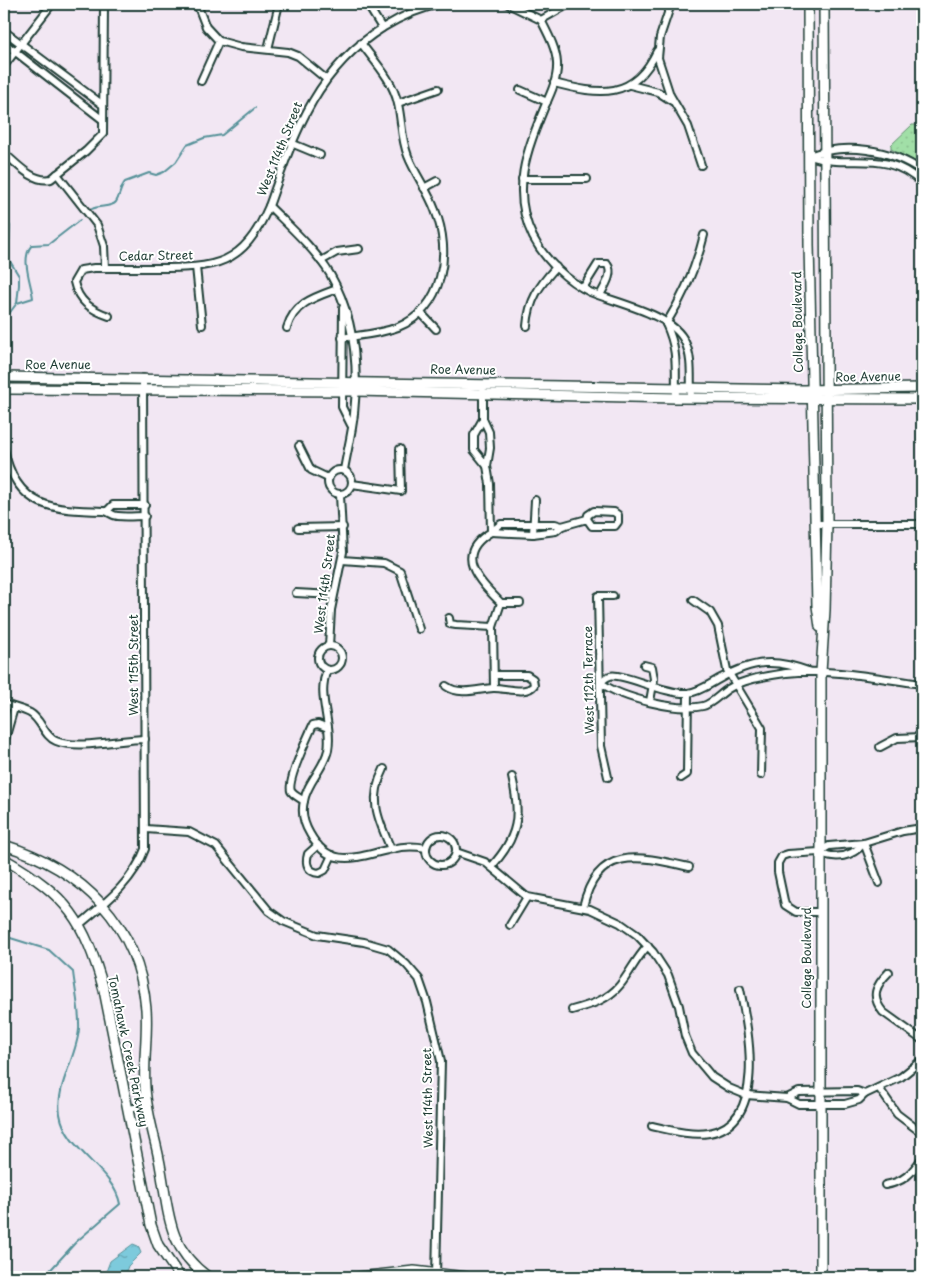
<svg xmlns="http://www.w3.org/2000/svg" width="926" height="1281" font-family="'Playpen Sans',sans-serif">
	<defs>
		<pattern id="grass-dots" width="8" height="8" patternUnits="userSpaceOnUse" patternTransform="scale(1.25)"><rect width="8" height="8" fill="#a1dfa7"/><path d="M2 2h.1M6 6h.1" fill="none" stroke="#8ac090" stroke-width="1.8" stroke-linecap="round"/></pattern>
		<pattern id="water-ripples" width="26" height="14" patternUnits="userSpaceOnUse" patternTransform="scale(1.25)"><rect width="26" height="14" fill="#7dcadc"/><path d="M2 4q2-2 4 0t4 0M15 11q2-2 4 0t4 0" fill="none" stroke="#66a5b3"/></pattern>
	</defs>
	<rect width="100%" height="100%" fill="#f2e7f3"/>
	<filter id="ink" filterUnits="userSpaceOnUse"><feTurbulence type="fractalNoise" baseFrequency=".02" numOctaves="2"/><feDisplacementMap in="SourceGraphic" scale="10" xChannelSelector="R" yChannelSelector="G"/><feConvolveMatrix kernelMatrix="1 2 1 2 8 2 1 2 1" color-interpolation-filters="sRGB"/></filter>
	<g filter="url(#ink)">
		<path fill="url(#grass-dots)" stroke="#608e6e" d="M922,121V165L891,149V145L912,125H918Z"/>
		<path fill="url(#water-ripples)" stroke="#579299" d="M133,1244L138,1246L141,1253L128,1266L124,1277H104L110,1261Z"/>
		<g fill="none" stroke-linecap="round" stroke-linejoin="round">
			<g stroke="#579299" stroke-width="2">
				<path d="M92,209C99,205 111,208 116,202C120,196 120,188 125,182L149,173L156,175L164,172L176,162L187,145L204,138L222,135L255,108"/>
				<path d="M4,219L10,226L8,258L19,276V285L17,303L8,315L4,332"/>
				<path d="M17,303L33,298C31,282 20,258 32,245L49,244L80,220"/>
				<path d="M4,936L49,950L73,972C75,990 80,1011 79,1029C77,1057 55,1086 60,1114C66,1151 114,1170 120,1204L76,1242L44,1277"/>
			</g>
			<g stroke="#1f3d34" stroke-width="10">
				<g id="minor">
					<path d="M197,4L206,27L219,41"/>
					<path d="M367,4L382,28"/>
					<path d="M508,4L541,20"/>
					<path d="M671,4L660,37L658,58L670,95L688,126L701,165"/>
					<path d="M541,20C548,34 556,48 557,63C558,78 551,93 545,106C527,150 510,191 533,237C545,260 567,281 590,292C616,303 673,314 685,342C693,359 690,379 691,398"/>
					<path d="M541,20L569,4"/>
					<path d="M4,31L103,105"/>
					<path d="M219,41L241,47L288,52L298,56L326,79"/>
					<path d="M4,43L103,120"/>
					<path d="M268,49L278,8"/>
					<path d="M4,66L52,4"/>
					<path d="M201,81L219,41"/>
					<path d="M554,83C600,95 634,100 657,51"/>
					<path d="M630,85L658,92L672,101"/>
					<path d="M520,90L547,102"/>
					<path d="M398,103L438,89"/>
					<path d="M291,143L320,155"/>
					<path d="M4,153C17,164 33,183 51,179L86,151L103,134L104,4"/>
					<path d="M809,156C851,170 883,147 922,183"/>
					<path d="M809,156C845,142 891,149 922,171"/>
					<path d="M57,174L97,225L104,246L105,268"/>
					<path d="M522,179H587"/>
					<path d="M424,188L437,181"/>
					<path d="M321,261L337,252L359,249"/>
					<path d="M196,267L202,325"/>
					<path d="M583,288L598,264H607C614,273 605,286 600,295"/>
					<path d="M343,308L342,407L351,425"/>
					<path d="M420,312L436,329"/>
					<path d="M109,316C91,310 78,301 74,282L81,270L94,268C114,268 135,268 155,268C216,268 243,266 269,206"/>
					<path d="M666,324C684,295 696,268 704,235"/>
					<path d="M666,324C679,352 675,369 676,398"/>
					<path d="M527,326C529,300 539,286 556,267"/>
					<path d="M287,328C294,303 315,297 337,289"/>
					<path d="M342,338C361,335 380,334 398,327C444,308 452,252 435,210C428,191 415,174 408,156C401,138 402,122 398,104C393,80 375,62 361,43"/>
					<path d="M483,391V419L489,432L490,448L487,466L490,484L491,532C452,555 479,581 501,603L493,627L494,688"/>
					<path d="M483,419L474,435V450L487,466"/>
					<path d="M299,446L311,470L328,478"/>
					<path d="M4,449C16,509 54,510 104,511C109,511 112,516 118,516C126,517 136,516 145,516"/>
					<circle cx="340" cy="482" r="12"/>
					<path d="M344,470C347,452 352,433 354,414C359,366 354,316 330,274C314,248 290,227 269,206C295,133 315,70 384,27C402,16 420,8 440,4"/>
					<path d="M352,484L401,491L400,449"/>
					<path d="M107,511L113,505H145"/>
					<path d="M816,524H922"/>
					<path d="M298,528L343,527"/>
					<path d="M491,532L533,534L556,531L562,526L587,519L588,515L594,511L614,512L618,515V522L615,526H592L587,519"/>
					<path d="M491,532L501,524H555L562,526"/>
					<path d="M533,534L535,500"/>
					<path d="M342,560L384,563L400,571L419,629"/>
					<path d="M296,593L333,595"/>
					<path d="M693,600L710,612L718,626L727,670L762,728L761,775"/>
					<path d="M501,603H520"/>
					<path d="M449,618L450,624L456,625L493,627"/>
					<circle cx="330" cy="658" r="12"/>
					<path d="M329,646L331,610L343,552L340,495"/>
					<path d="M644,665L652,667L654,679L650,701"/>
					<path d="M327,670C316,697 333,723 328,750C324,769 307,782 304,801C301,813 304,824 310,834C331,872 361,855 392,849C403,846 415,846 426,848"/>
					<path d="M811,672C774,658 754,660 719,679C710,684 699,692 688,693C666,695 621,672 610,676C606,677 603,680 601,683C622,698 677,712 703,706C712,704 720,694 728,689C744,679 767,676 786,673C831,668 877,678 922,684"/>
					<path d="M446,686C460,696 478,689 493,688C504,687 526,696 534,685L533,679L527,675H494"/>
					<path d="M4,704C12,707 22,709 30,713C41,719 44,736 56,741C78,750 121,739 145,739"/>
					<path d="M4,743L14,708"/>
					<path d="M880,747L897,738L922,737"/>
					<path d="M384,769C368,800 378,819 391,849"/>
					<path d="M608,777L601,746L598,596H613"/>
					<path d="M681,778L687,774L688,693"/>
					<path d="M304,801C300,798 293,795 291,791C287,781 308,736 313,725L318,724L328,728"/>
					<path d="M146,829L189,832L216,846L269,911L283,921L317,935L364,942L388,949L406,964L419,979L427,1002L441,1061L436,1276"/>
					<circle cx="441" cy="850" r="15"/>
					<path d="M864,843L879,883"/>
					<path d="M318,845L308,854C305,864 308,872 319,873L325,870L332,855"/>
					<path d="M456,852L485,862L527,897L590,909L620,923L637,935L653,952L668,975L679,1006L685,1036L692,1053L712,1077L729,1088L746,1095L787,1098L799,1104H845L859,1100L865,1094L901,1077L922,1060"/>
					<path d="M819,852C836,860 852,857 864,843"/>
					<path d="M492,866C519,836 521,815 512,777"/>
					<path d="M583,907C597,844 641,856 689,867"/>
					<path d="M819,912H796L785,905L778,872V863L782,856L788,854L819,852L829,846L864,843L903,831L922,828"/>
					<path d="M79,925C105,903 133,882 145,849L143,378"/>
					<path d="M510,925L527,897"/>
					<path d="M889,972C876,985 870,996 883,1012L922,1040"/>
					<path d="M572,1010C590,1005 608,1000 620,985C630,973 636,958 648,946"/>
					<path d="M879,1088L897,1114L922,1133"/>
					<path d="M787,1098L799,1092L857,1091L865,1094"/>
					<path d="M128,1109L147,1106"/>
					<path d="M652,1126C670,1130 691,1136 709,1133C768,1123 748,1029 740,989"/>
					<path d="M885,1185C904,1182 912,1173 922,1158"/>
				</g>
			</g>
			<g stroke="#1f3d34" stroke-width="12">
				<g id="secondary">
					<path d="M808,4L809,245L817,606L820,627"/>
					<path d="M4,377L802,390L922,388"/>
					<path d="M4,389L355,391L676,398L922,399"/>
					<path d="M4,845C82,869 139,924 146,1009C148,1035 143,1062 145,1088C147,1117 157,1143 161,1170C169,1215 168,1248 208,1277"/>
					<path d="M4,859C68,896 84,920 104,990L151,1225L158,1245L180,1277"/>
					<path d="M359,1277L414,1271L466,1277"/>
					<path d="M821,1277V672L825,610L827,524L824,4"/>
				</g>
			</g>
			<use href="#minor" stroke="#fff" stroke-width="6"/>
			<use href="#secondary" stroke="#fff" stroke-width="9"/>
		</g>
	</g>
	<g text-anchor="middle" stroke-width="4" stroke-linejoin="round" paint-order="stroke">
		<g font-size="12" fill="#1f3d34" stroke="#fff">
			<text transform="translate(280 149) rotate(-68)" y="4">West 114th Street</text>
			<text transform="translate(156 256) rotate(-1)" y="4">Cedar Street</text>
			<text transform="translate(798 322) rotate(-91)" y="4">College Boulevard</text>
			<text x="58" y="369">Roe Avenue</text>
			<text transform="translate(463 370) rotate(1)" y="4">Roe Avenue</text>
			<text transform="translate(868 377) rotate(-1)" y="4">Roe Avenue</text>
			<text transform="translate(325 584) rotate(-83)" y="4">West 114th Street</text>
			<text transform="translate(134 665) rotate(-90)" y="4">West 115th Street</text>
			<text transform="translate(589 680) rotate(-91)" y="4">West 112th Terrace</text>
			<text transform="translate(807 958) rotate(-90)" y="4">College Boulevard</text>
			<text transform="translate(128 1051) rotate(78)" y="4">Tomahawk Creek Parkway</text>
			<text transform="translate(428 1098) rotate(-91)" y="4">West 114th Street</text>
		</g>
	</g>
	<rect width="926" height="1281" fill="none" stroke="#fff" stroke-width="20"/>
	<rect x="10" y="10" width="906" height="1261" fill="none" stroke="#1f3d34" stroke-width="2" filter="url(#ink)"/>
</svg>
